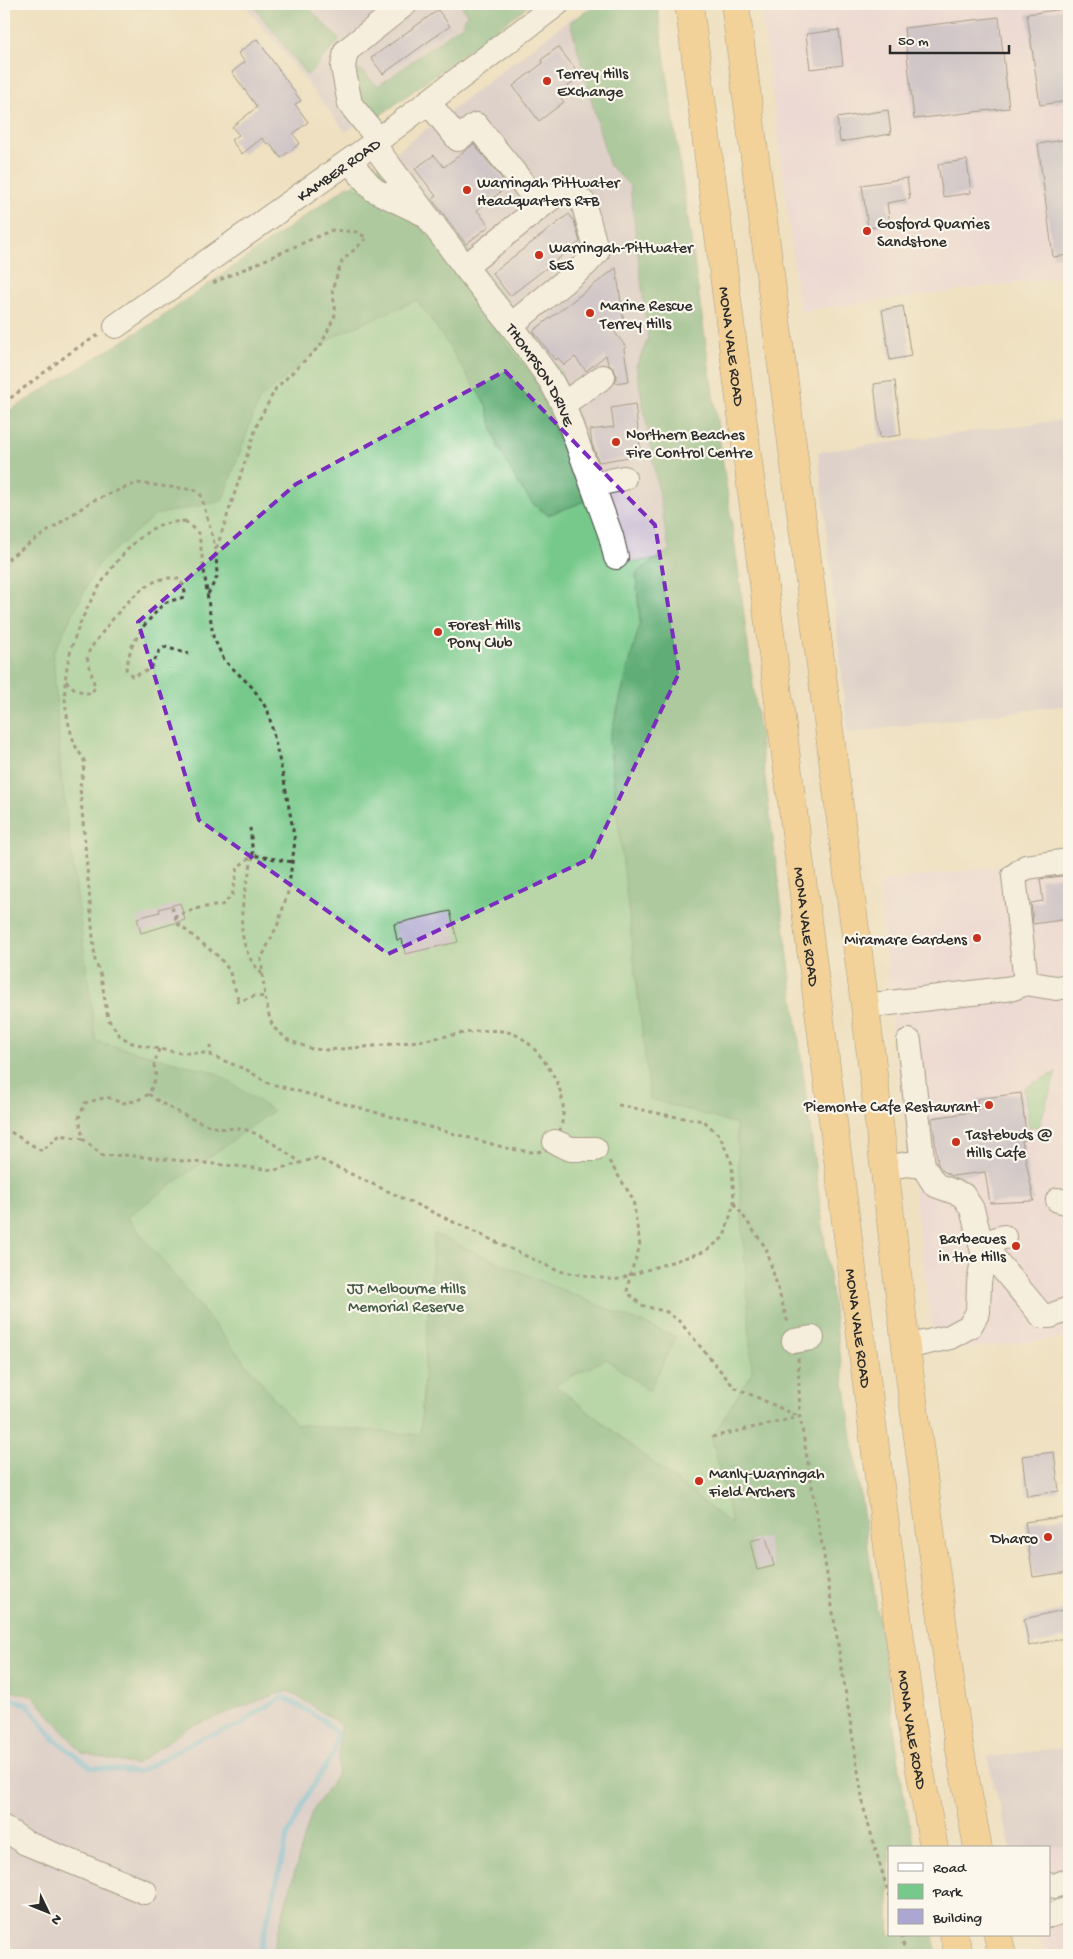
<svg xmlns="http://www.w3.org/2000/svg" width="1073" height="1959" font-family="'Gochi Hand',sans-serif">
	<rect width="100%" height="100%" fill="#fbf7ec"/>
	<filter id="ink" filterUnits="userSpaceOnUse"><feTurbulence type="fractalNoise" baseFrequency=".02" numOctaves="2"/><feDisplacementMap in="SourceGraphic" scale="10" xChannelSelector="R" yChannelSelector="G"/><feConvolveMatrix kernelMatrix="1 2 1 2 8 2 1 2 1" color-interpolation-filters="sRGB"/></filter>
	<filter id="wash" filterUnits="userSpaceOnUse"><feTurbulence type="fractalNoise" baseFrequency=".0096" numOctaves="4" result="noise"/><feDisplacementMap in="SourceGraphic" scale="20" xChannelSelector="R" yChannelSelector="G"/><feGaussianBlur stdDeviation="1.12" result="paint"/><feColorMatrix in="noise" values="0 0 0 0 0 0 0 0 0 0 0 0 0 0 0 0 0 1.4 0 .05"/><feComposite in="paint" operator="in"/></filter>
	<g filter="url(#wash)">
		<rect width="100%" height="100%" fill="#eee0c0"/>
		<g fill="#ebd1ec">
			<path d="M761,4H1069V276L800,311Z"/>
			<path d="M1069,857V1337L935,1352L891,1017L879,882Z"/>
			<path d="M1069,1845V1955H1046L1037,1935H1049V1848H1046Z"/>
		</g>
		<g fill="#cbbfd6">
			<path d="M244,4H510L346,132Z"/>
			<path d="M574,16L657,47L722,552L630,562L560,371L394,154Z"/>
			<path d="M1069,419V705L848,733L818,452Z"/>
			<path d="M4,1689L34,1697L82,1753L135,1765L187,1728L288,1690L340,1724L338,1772L311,1814L271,1955H4Z"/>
			<path d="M1069,1747V1845L1046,1848H1011L987,1757Z"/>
		</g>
		<g fill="#77c98b" stroke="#517a5b">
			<path d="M394,154L560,371L630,562L722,552L889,1848V1935L922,1955L354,1736L310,1687L123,1725L4,455Z"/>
			<path d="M1056,1072L1039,1127L1029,1128L1024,1088Z"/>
		</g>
		<g fill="#61ad77" stroke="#466c51">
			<path d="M252,4H305L340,40L307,76Z"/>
			<path d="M460,4H531L378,117L365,106L353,79L359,68L378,86L462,25L467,14Z"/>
			<path d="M597,4H657L737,560L834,1312L904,1796L915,1848H889V1935H933L937,1955H271L311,1814L338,1772L340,1724L287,1690L187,1728L135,1765L82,1753L34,1697L4,1689V414L159,319L349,185L388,202L409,216L435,243L471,299L533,377L586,501L548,515L533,504L517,482L498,446L486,405L443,337L417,300L334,336L259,400L222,501L155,515L98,564L53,653L61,773L96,1041L216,1073L273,1111L127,1217L295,1424L420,1435L434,1234L548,1284L676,1337L649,1391L606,1359L555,1385L732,1525L712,1437L752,1372L736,1124L650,1099L609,741L640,623L636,573L669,550L636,366L648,339L630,186L609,165L570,22Z"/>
		</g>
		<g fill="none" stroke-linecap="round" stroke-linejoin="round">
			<path stroke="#6ab9e4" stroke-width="5" d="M4,1697L27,1704L54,1739L91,1767L139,1772L201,1738L243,1724L251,1716L283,1697L322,1719L337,1734L334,1753L310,1790L288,1835L259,1955"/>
		</g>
		<g id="blocks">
			<g fill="#aca6d2">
				<path d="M1064,9L1069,45V101L1040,105L1027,14Z"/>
				<path d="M438,10L450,26L383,74L371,58Z"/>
				<path d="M999,17L1009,108L914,119L904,28Z"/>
				<path d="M839,30L843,65L810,69L806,34Z"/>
				<path d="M257,39L301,101L295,104L308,122L293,134L300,143L281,158L269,143L267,144L262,138L242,154L231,140L239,135L232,127L257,107L232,72L245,62L238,53Z"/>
				<path d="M558,47L581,76L558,94L564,102L539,121L513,86L543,63L541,60Z"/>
				<path d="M888,110L891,134L840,142L837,118Z"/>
				<path d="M1069,139V255L1053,257L1038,144Z"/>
				<path d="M474,144L508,186L477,210L489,226L466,244L432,199L436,196L415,169L434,155L444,167Z"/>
				<path d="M967,160L971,193L943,197L938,164Z"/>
				<path d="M907,178L910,199L887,203L890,225L868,228L862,185Z"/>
				<path d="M569,214L574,221L580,242L510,296L492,273Z"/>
				<path d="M616,268L624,323L614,331L626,347L624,349L629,381L615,383L617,376L614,369L608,364L606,355L586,371L575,357L564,365L558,358L555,360L533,331Z"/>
				<path d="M903,306L911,356L890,360L882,310Z"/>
				<path d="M895,381L901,435L880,438L874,384Z"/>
				<path d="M635,404L641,455L599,462L592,445L590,430L614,427L611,408Z"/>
				<path d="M1069,875V919L1033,924L1031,903L1043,901L1040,879Z"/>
				<path d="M180,903L185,920L141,933L137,918L160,912L159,909Z"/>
				<path d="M450,911L458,942L405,954L402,939L397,940L394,924Z"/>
				<path d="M1021,1093L1027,1140L1022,1141L1034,1201L990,1203L985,1172L952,1176L943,1171L938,1164L932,1118L978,1111L977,1099Z"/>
				<path d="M1054,1452L1059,1491L1027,1496L1022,1456Z"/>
				<path d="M1069,1516V1572L1033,1577L1025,1522Z"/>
				<path d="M766,1537L774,1566L757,1570L750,1541Z"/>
				<path d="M1067,1609L1069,1620V1637L1029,1646L1024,1619Z"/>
			</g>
		</g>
	</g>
	<g filter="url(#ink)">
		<use href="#blocks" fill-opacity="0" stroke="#484641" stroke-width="1"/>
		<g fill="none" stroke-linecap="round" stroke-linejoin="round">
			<g stroke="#484641" stroke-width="26">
				<g id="minor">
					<path d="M428,102L458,139L476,125L541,206L465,267"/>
					<path d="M379,140L350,104L343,67L346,51L405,4"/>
					<path id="s1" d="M373,144L465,267L511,325L551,381L563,404L611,536L616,557"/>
					<path d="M349,161L374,190L424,214"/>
					<path d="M511,325L585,265L597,252L583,202L566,187L541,206"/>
					<path id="s2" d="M116,326L373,144L557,4"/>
					<path d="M563,404L603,377"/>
					<path d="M593,485L624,478"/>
					<path d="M1026,983L1014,876L1026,867L1069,861"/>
					<path d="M865,1006L1013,988L1026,983L1056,988L1069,986"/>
					<path d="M909,1041L923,1166"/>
					<path d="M555,1142L571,1149H595"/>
					<path d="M886,1168L907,1164L923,1166L935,1185L963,1195L972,1209L984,1255L979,1282L978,1312L970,1326L950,1337L906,1347"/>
					<path d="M1058,1200L1069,1203"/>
					<path d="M981,1244L1004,1237"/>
					<path d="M984,1255L993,1257L1042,1316H1050L1069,1309"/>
					<path d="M794,1341L812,1338"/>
					<path d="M4,1828L26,1843L145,1892"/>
					<path d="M1049,1885L1055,1886L1069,1880"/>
					<path d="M1051,1915L1069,1909"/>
				</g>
			</g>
			<g stroke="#484641" stroke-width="29">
				<g id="highway">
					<path id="s3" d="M689,4L893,1586L912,1726L934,1848"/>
					<path d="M735,4L865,1006L906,1347L958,1740L978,1848"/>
					<path d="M954,1935L959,1955"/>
					<path d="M998,1935L1002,1955"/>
				</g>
			</g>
			<g stroke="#484641" stroke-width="3" stroke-dasharray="4 4" stroke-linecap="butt">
				<path d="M4,403L71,352L100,334"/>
				<path d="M185,521L199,534L213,636L224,660L253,688L268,711L284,780L295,841L288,892L278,924L261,959L265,997L270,1020L274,1028L288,1040L312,1049L326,1050C356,1048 387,1045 417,1041C444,1038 487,1025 511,1033C524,1037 532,1046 541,1057C558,1079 569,1102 560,1130C558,1137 554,1145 547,1149C536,1155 522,1150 510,1149L268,1083L247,1070L205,1053H181L159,1049L132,1043L120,1036L108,1019L101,976L95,960L80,787C81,779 85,768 84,760C82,756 78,751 76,747C70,732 66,715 65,699C61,643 103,563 149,531C160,523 172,522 185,521Z"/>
				<path d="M4,567L10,557L92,501L137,483L195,490L201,495L216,550"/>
				<path d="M208,594L217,577L216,550L258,422L276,388L321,345L336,313L332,290L342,261L367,238L357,232L332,230L213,283"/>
				<path d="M66,681L76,690L91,694L95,687L87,657L90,649C108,626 146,566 181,580L185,592L184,597L164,603L142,628L131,648L126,669L132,676C138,674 147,672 151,667C157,660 155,652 165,647L189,654"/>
				<path d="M172,907L175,916L199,908L222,905L232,896L238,867L253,855L250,828"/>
				<path d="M175,916L178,924L219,957L229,970L239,1001"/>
				<path d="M262,974C258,969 253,964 250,958C233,926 246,888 253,855L292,862"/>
				<path d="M236,1002L255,996L265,997"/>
				<path d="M210,1045L211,1055"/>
				<path d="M159,1049L154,1065L156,1077L149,1094L136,1101L122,1103L107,1097L85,1103L79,1118L83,1139L103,1156L124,1155L275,1170L317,1158L558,1271L615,1280L706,1251L724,1237L734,1203L732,1164L720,1136L704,1121L671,1116L614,1104"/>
				<path d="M149,1094C162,1106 202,1125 219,1128C227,1129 235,1128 243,1129C262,1134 284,1151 300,1162"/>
				<path d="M4,1128L42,1151L60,1135L83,1139"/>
				<path d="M609,1161L633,1199L640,1246L630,1275L627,1292L641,1305L667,1312L680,1322L734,1387L800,1417"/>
				<path d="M734,1203L766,1248L788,1323"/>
				<path d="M798,1358L800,1417L825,1562L864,1809L889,1896"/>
				<path d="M712,1437L799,1417"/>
				<path d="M901,1935L906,1955"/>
			</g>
			<use href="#minor" stroke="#fff" stroke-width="24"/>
			<use href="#highway" stroke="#f6c06b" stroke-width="28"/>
		</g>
	</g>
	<path d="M0 0H1073V1959H0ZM505,371L655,525L679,673L591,858L388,954L199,820L138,622L296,484Z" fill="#eee0c0" fill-opacity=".55" fill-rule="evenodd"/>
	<path fill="none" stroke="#7b2cbf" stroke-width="4" stroke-dasharray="10 6" stroke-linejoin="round" d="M505,371L655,525L679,673L591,858L388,954L199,820L138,622L296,484Z"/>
	<g fill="#c8321e" stroke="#fbf7ec" stroke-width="2">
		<circle cx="547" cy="81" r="5"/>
		<circle cx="467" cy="190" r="5"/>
		<circle cx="867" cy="231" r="5"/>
		<circle cx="539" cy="255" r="5"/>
		<circle cx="590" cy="313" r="5"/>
		<circle cx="616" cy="442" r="5"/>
		<circle cx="438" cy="632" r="5"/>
		<circle cx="977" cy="938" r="5"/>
		<circle cx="989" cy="1105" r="5"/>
		<circle cx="956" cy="1142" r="5"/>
		<circle cx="1016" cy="1246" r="5"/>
		<circle cx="699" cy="1481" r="5"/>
		<circle cx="1048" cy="1537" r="5"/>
	</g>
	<g text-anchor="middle" stroke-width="4.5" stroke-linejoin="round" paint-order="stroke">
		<g font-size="16" fill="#2b2b2b" stroke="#fbf7ec" text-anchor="start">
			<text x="557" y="78">Terrey Hills<tspan x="557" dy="18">Exchange</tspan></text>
			<text x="477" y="187">Warringah Pittwater<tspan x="477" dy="18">Headquarters RFB</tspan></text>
			<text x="877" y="228">Gosford Quarries<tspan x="877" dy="18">Sandstone</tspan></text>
			<text x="549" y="252">Warringah-Pittwater<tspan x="549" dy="18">SES</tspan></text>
			<text x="600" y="310">Marine Rescue<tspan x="600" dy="18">Terrey Hills</tspan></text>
			<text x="626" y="439">Northern Beaches<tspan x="626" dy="18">Fire Control Centre</tspan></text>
			<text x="448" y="629">Forest Hills<tspan x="448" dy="18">Pony Club</tspan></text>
			<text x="967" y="944" text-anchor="end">Miramare Gardens</text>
			<text x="979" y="1111" text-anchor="end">Piemonte Cafe Restaurant</text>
			<text x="966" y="1139">Tastebuds @<tspan x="966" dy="18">Hills Cafe</tspan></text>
			<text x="1006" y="1243" text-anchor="end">Barbecues<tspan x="1006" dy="18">in the Hills</tspan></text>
			<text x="709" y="1478">Manly-Warringah<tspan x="709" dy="18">Field Archers</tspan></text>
			<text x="1038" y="1543" text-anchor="end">Dharco</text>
		</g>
		<g font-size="16" fill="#2b2b2b" stroke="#fbf7ec">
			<text dy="6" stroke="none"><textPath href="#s2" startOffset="272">KAMBER ROAD</textPath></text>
			<text dy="6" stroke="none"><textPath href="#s3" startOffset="345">MONA VALE ROAD</textPath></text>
			<text dy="6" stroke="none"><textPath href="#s1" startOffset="286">THOMPSON DRIVE</textPath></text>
			<text dy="6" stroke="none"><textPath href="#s3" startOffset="930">MONA VALE ROAD</textPath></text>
			<text dy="6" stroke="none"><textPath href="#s3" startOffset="1335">MONA VALE ROAD</textPath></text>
			<text dy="6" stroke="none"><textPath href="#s3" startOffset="1740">MONA VALE ROAD</textPath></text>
		</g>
		<g font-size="16" fill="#425a48" stroke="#fbf7ec">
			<text x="406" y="1293">JJ Melbourne Hills<tspan x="406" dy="18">Memorial Reserve</tspan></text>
		</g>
	</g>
	<rect width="1073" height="1959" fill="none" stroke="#fbf7ec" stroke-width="20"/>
	<rect x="888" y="1846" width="162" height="90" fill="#fbf7ec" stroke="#a8a59f"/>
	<rect x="898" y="1863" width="25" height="8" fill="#ffffff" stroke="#a8a59f"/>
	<text x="933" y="1872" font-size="15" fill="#2b2b2b">Road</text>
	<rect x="898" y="1884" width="25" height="15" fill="#77c98b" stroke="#a8a59f"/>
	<text x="933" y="1896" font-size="15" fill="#2b2b2b">Park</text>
	<rect x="898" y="1909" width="25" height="15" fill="#aca6d2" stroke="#a8a59f"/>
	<text x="933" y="1922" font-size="15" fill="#2b2b2b">Building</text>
	<g transform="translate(48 1912) rotate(133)" stroke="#fbf7ec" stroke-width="4" paint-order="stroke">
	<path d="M0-4L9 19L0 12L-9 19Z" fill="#2b2b2b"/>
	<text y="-8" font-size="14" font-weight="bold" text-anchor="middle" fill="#2b2b2b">N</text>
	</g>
	<path d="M890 45v8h119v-8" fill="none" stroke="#2b2b2b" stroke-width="2.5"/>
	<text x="898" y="45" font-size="15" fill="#2b2b2b" stroke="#fbf7ec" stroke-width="4" paint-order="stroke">50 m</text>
</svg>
